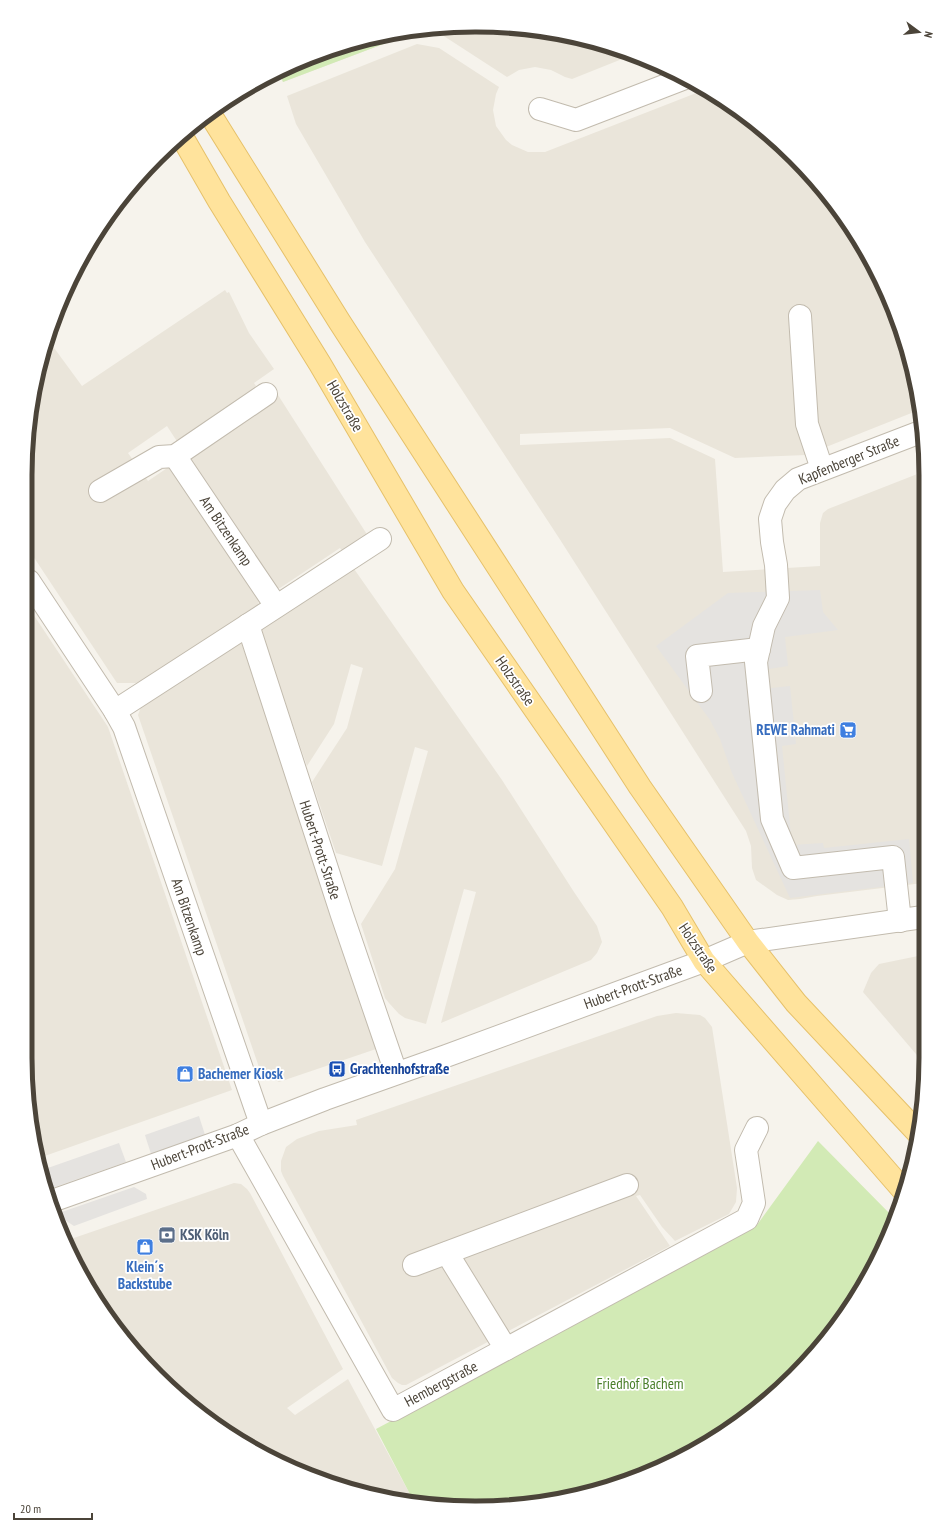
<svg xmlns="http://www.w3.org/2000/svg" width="951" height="1533" font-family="'PT Sans Narrow',sans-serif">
	<rect width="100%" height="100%" fill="#f6f3ec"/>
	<g fill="#eae5da">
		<path d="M505,26L592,40L632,55L572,79L565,77L551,70L535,67L519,70L507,77L436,31L415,32L283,82L279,72L331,49L417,29Z"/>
		<path d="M417,44L439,48L499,87L496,94L493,110L496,126L506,140L512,145L528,152H545L704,90L750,118L814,179L879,276L911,359L919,410L806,455L735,458L670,428L520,434V445L670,438L715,459L723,572L820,566V523L823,513L828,509L925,471L923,883L817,896L800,899L788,900L777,895L756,880L752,868L751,846L746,831L559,538L365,242L296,124L287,96Z"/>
		<path d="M225,290L227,293L229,292L249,333L274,369L254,383L260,392L180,446L167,426L128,453L148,481L176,462L259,600L258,606L164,670L136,683H117L29,550V417L49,341L82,386Z"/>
		<path d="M278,395L368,536L344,553L340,548L280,588H276L187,456Z"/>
		<path d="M352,566L502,780L574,892L597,926L602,942L597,953L591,960L441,1023L476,892L464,889L426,1024L405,1018L399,1014L389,1003L385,998L361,924L395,869L428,751L415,747L382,866L336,853L312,782L347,728L363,668L351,664L334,724L307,766L259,627Z"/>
		<path d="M29,608L108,727L232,1090L39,1158L29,1117Z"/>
		<path d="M240,639L379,1048L279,1082L261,1073L138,715L145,696Z"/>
		<path d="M923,955L922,1061L863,992L871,973L879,964Z"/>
		<path d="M676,1013L700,1015L705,1018L712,1027L737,1188L736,1202L729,1214L675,1241L662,1227L640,1195L636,1196L670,1246L406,1385H402L398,1383L392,1378L283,1176L281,1171V1161L286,1147L297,1139L319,1131L357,1125L356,1120L657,1016Z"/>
		<path d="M234,1183L241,1184L247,1189L250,1193L343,1369L287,1408L295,1415L348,1379L413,1500L330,1484L250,1448L201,1415L157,1376L101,1308L68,1240Z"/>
	</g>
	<g fill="#d2eab5">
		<path d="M436,28V31L415,32L283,82L279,72L331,49L417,29Z"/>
		<path d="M818,1141L895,1219L892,1230L833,1332L773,1396L726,1432L675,1462L592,1493L534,1504L446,1507L413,1500L376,1429L743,1234L757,1225Z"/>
	</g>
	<g fill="#e5e3e0">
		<path d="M820,590L823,612L838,630L785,637L788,666L769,669L771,688L790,686L796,744L782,746L792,845L823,843L824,848L909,839L913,883L790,898L732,773L720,739L710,720L656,646L728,593Z"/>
		<path d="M199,1116L205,1135L151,1154L145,1135Z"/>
		<path d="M119,1143L126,1162L52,1188L45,1169Z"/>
		<path d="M134,1187L146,1194L147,1199L74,1226L56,1214Z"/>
	</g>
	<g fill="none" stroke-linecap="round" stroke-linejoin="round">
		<g stroke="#c2bbae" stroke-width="24">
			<g id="minor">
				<path d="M540,109L576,120L685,78"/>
				<path d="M800,316L807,424L822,469"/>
				<path d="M175,456L276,606"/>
				<path d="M100,491L159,457L175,456L266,394"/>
				<path d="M29,581L115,711L124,727L261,1124"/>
				<path d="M248,625L342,915L396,1073"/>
				<path d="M701,691L697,656L759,649"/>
				<path d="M115,711L248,625L380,539"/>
				<path d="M900,921L893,857L793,868L772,819L756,662L764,626L778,598L776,565L772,542L770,519L775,504L785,490L798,479L923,431"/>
				<path d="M238,1135L393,1410L747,1219L754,1203L746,1150L757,1128"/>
				<path d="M49,1202L238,1135L261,1124L325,1099L446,1056L704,961L748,942L923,917"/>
				<path d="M447,1253L506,1349"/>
				<path d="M414,1265L627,1185"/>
			</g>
		</g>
		<g stroke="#e6c16a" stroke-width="24">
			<g id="major">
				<path d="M210,114L339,321L640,787L748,942L796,1003L918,1133"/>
				<path d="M181,135L219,201L320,364L453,591L672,907L704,961L903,1190"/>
			</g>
		</g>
		<use href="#minor" stroke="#fff" stroke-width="22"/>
		<use href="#major" stroke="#ffe39c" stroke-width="22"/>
	</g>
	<defs>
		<g id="supermarket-square" transform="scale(0.9)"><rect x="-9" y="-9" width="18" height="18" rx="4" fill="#3f7fe0" stroke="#fff"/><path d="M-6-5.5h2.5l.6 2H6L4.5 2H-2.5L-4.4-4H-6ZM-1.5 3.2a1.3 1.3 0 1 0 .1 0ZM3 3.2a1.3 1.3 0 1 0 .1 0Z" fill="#fff"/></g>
		<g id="bus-square" transform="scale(0.9)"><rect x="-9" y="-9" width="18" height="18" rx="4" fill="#1a4fb4" stroke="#fff"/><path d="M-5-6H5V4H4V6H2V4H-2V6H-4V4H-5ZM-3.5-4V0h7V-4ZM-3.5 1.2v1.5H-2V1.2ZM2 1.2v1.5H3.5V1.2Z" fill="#fff"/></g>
		<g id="shop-square" transform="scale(0.9)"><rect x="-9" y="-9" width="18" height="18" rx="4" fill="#3f7fe0" stroke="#fff"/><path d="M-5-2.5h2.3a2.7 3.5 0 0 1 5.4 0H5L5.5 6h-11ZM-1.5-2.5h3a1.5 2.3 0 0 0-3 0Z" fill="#fff"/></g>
		<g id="bank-square" transform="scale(0.9)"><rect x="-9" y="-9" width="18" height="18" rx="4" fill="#5c6f8a" stroke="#fff"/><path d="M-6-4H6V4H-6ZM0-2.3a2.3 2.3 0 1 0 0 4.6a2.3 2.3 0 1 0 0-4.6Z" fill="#fff"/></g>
	</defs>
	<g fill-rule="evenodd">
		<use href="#supermarket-square" x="848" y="730"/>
		<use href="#bus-square" x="337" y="1069"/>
		<use href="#shop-square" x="185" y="1074"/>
		<use href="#bank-square" x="167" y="1235"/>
		<use href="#shop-square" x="145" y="1247"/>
	</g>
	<g text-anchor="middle" stroke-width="3.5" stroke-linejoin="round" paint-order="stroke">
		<g font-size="15" fill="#4b4439" stroke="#fff">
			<text transform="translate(345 406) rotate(60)" y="5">Holzstraße</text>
			<text transform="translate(849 460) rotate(-22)" y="5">Kapfenberger Straße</text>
			<text transform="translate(226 531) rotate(56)" y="5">Am Bitzenkamp</text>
			<text transform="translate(515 681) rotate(55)" y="5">Holzstraße</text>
			<text transform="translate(320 850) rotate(72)" y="5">Hubert-Prott-Straße</text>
			<text transform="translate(189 917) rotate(71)" y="5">Am Bitzenkamp</text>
			<text transform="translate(698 948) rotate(56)" y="5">Holzstraße</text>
			<text transform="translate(633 987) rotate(-20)" y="5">Hubert-Prott-Straße</text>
			<text transform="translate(200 1147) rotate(-21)" y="5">Hubert-Prott-Straße</text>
			<text transform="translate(441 1384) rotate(-28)" y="5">Hembergstraße</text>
		</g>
		<g font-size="15" font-weight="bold" fill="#366cbe" stroke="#fff" text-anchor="end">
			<text x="835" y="735">REWE Rahmati</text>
			<text x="198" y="1079" text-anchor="start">Bachemer Kiosk</text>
			<text x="145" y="1272" text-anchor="middle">Klein´s<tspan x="145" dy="17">Backstube</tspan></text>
		</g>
		<g font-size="15" font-weight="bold" fill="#164399" stroke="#fff" text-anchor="start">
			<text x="350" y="1074">Grachtenhofstraße</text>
		</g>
		<g font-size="15" font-weight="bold" fill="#4e5e75" stroke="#fff" text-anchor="start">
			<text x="180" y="1240">KSK Köln</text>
		</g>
		<g font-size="15" fill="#4a7f2a" stroke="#fff">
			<text x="640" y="1389">Friedhof Bachem</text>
		</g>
	</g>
	<path d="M0 0H951V1533H0ZM475 32H476A443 443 0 0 1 919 475V1058A443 443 0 0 1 476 1501H475A443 443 0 0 1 32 1058V475A443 443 0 0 1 475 32Z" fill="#fff" fill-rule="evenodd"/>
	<path fill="none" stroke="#4b4439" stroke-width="5" d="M475 32H476A443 443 0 0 1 919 475V1058A443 443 0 0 1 476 1501H475A443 443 0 0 1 32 1058V475A443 443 0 0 1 475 32Z"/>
	<g transform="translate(919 32) rotate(105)" stroke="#ffffff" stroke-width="3" paint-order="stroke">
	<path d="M0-3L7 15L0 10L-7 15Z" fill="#4b4439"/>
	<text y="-6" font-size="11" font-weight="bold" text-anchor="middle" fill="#4b4439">N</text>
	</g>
	<path d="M14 1513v6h78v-6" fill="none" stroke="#4b4439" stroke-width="2"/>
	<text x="20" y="1513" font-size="12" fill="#4b4439" stroke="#ffffff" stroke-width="3" paint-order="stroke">20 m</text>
</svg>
